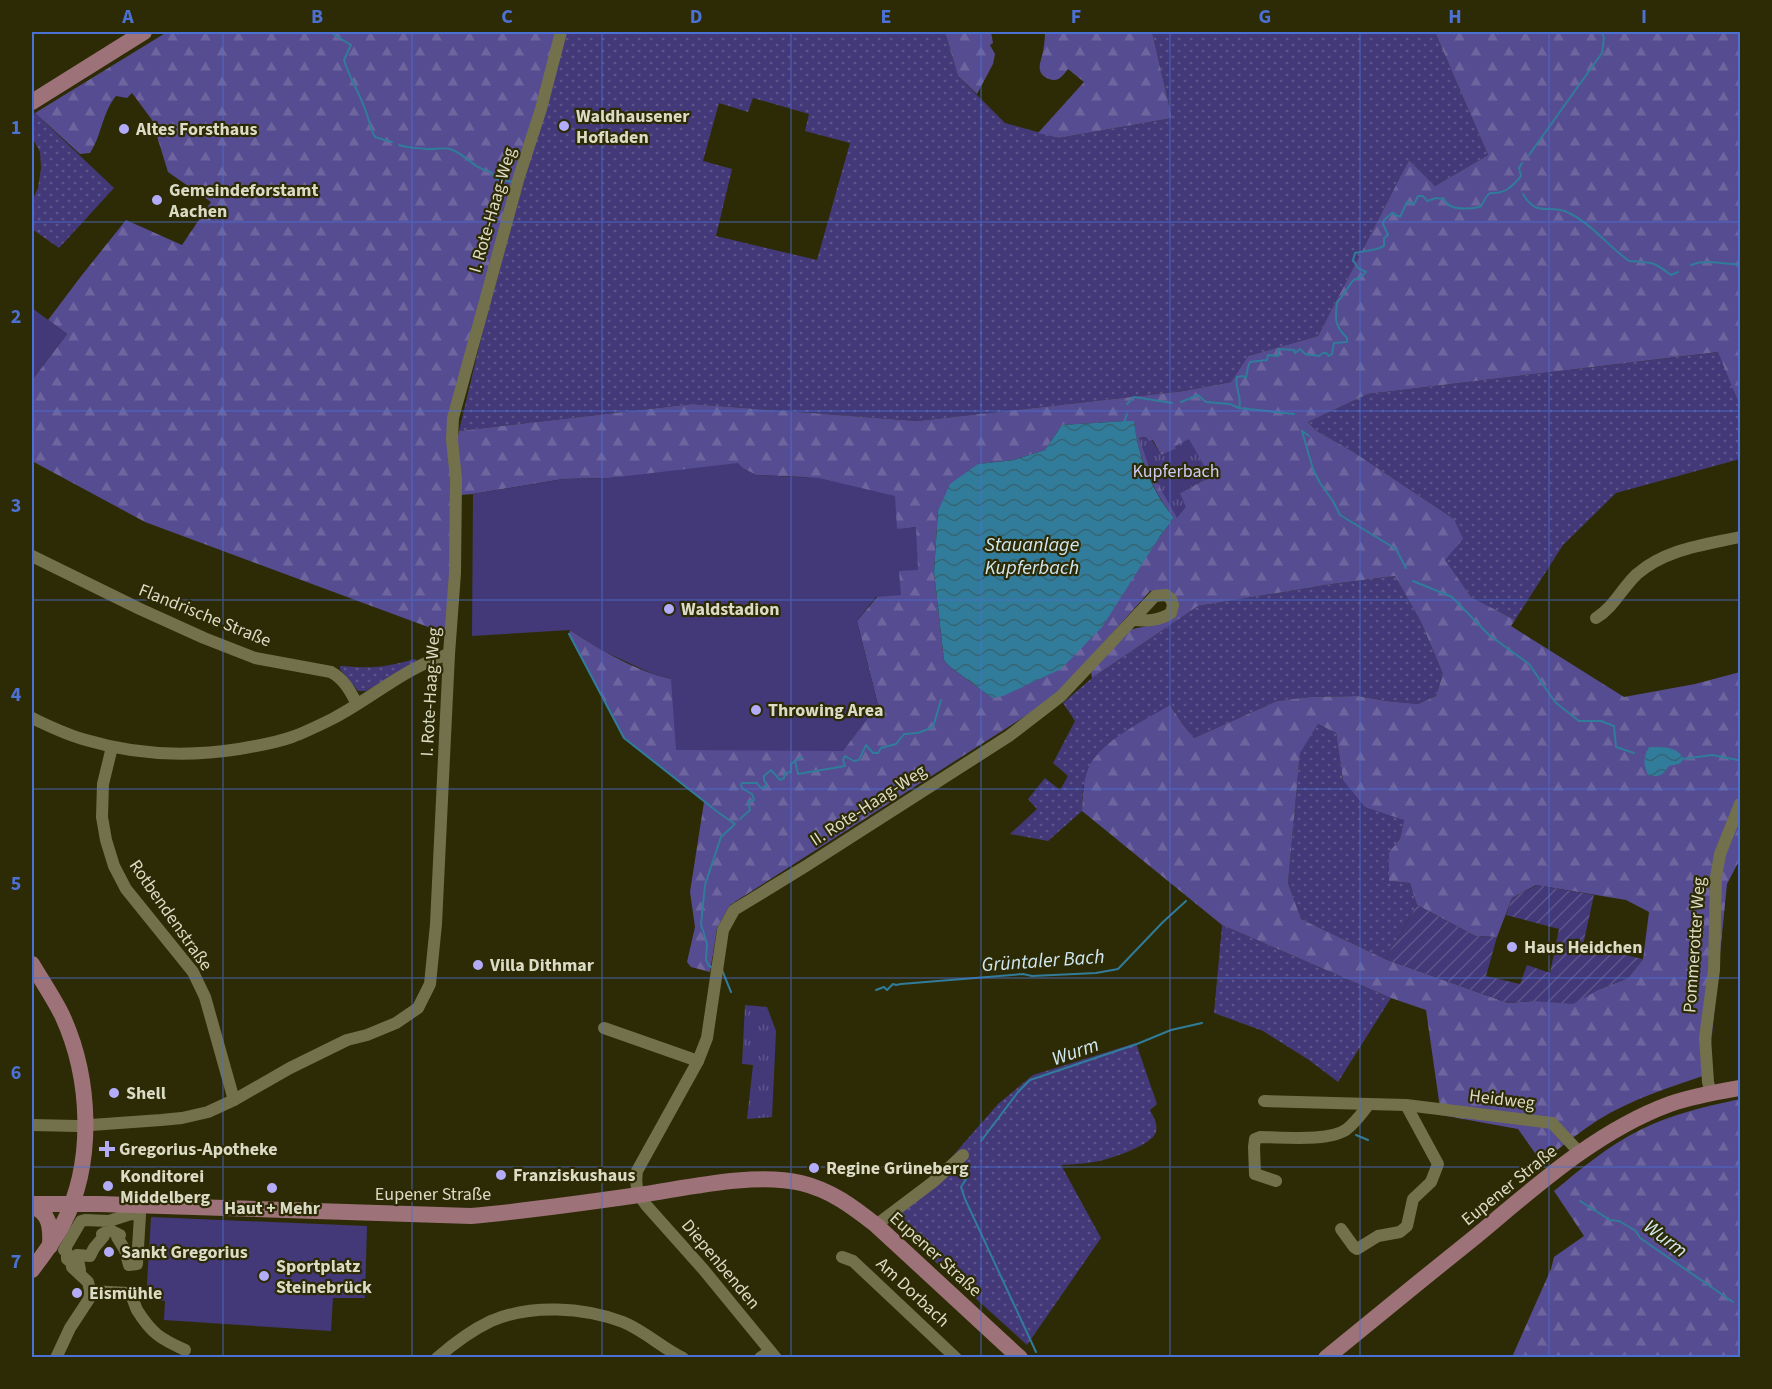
<svg xmlns="http://www.w3.org/2000/svg" width="1772" height="1389" font-family="'Source Sans 3',sans-serif">
	<defs>
		<pattern id="grass-dots" width="8" height="8" patternUnits="userSpaceOnUse" patternTransform="scale(1.5)"><rect width="8" height="8" fill="#433979"/><path d="M2 2h.1M6 6h.1" fill="none" stroke="#5e558b" stroke-width="1.8" stroke-linecap="round"/></pattern>
		<pattern id="forest-firs" width="22" height="20" patternUnits="userSpaceOnUse" patternTransform="scale(1.5)"><rect width="22" height="20" fill="#564c91"/><path d="M5 1l3.5 6h-7zM16 11l3.5 6h-7z" fill="#6e659f"/></pattern>
		<pattern id="park-tufts" width="24" height="20" patternUnits="userSpaceOnUse" patternTransform="scale(1.5)"><rect width="24" height="20" fill="#433979"/><path d="M3 7l-1-3M5 7V3M7 7l1-3M15 17l-1-3M17 17v-4M19 17l1-3" fill="none" stroke="#5e558b"/></pattern>
		<pattern id="garden-furrows" width="10" height="10" patternUnits="userSpaceOnUse" patternTransform="scale(1.5)"><rect width="10" height="10" fill="#433979"/><path d="M-1 1l2-2M0 10L10 0M9 11l2-2" fill="none" stroke="#5e558b"/></pattern>
		<pattern id="water-waves" width="16" height="10" patternUnits="userSpaceOnUse" patternTransform="scale(1.5)"><rect width="16" height="10" fill="#307c9a"/><path d="M0 5q4-4 8 0t8 0" fill="none" stroke="#376574"/></pattern>
	</defs>
	<rect width="100%" height="100%" fill="#2d2b05"/>
	<g fill="url(#grass-dots)" fill-rule="evenodd">
		<path d="M565,32H945L958,76L1005,123L1059,138L1172,118L1152,32H1435L1488,155L1435,186L1409,160L1318,336L1248,356L1231,382L1184,391L917,421L692,404L459,431L484,326ZM753,98L809,114L805,131L850,143L817,260L716,236L732,169L703,161L719,103L748,112Z"/>
		<path d="M35,113L114,188L59,248L32,229V201L38,188L41,168L40,152L32,137V115Z"/>
		<path d="M1719,352L1740,406V459L1616,493L1563,545L1515,620L1471,597L1444,560L1454,519L1352,451L1317,431L1308,422L1368,394Z"/>
		<path d="M1395,576L1421,622L1443,674L1436,696L1418,704L1387,701L1357,696L1310,697L1277,701L1194,738L1184,726L1171,706L1083,786L1082,811L1048,841L1010,834L1037,809L1028,799L1045,778L1060,790L1068,776L1053,763L1075,721L1063,703L1092,678L1198,606L1332,584Z"/>
		<path d="M415,659L417,661L366,691H358L340,669V666H343C373,669 386,667 415,659Z"/>
		<path d="M1318,724L1336,733L1343,780L1404,820L1400,839L1389,852V881L1410,883L1417,905L1385,959L1301,919L1288,883L1300,752Z"/>
		<path d="M1222,925L1391,998L1338,1082L1309,1060L1263,1031L1214,1013Z"/>
		<path d="M1136,1043L1157,1104L1150,1110C1154,1118 1158,1124 1156,1132C1152,1146 1107,1160 1094,1162C1083,1164 1072,1164 1061,1165L1101,1238L1027,1345L888,1219L950,1159L998,1104L1033,1075Z"/>
	</g>
	<g fill="url(#forest-firs)" fill-rule="evenodd">
		<path d="M167,32H558L448,426L453,496L447,634L145,522L32,461V380L67,334L48,320L82,275L126,220L182,245L211,202L168,172L152,120L132,93L127,98L116,96C102,113 102,135 90,153L80,154L35,113Z"/>
		<path d="M945,32H991L993,43L990,45L995,54L993,64L977,94L958,76Z"/>
		<path d="M1045,32H1152L1172,118L1059,138L1038,133L1084,82L1068,69C1063,75 1059,83 1049,79C1037,74 1039,66 1042,56C1044,48 1045,39 1045,32Z"/>
		<path d="M1435,32H1740V406L1718,352L1368,394L1308,422L1317,431L1352,451L1454,519L1463,539L1445,560L1471,597L1515,620L1511,626L1624,697L1695,684L1740,672V859L1727,884L1711,1045V1073C1674,1086 1631,1099 1598,1120C1578,1133 1560,1147 1542,1163L1518,1129L1441,1115L1426,1010L1391,998L1222,925L1082,811C1083,795 1083,774 1093,760C1112,735 1144,721 1170,705L1184,726L1194,738L1277,701L1310,697L1357,696L1387,701L1418,704L1436,696L1443,674L1421,622L1395,576L1332,584L1198,606L1092,678L1091,672L1128,630L1152,625L1174,614L1164,590L1150,591L1055,697L730,905L717,928L710,972L691,967L687,962L695,927L690,892L704,802L623,738L569,634L570,630C601,650 635,671 671,679L878,705L857,621L899,571L916,527L897,530L834,482L804,477L756,475L744,469L609,478L563,479L473,494L460,495L457,441L459,431L692,404L917,421L1184,391L1231,382L1248,356L1318,336L1409,160L1435,186L1488,155ZM1125,421L1134,422C1138,457 1152,490 1174,518L1160,536L988,695L949,666L944,660L934,572L938,511L978,464L1014,460L1045,450L1062,425ZM1146,437L1149,442L1153,440L1161,455L1176,449L1206,479L1180,493L1139,438ZM1318,724L1336,733L1343,780L1365,807L1404,820L1400,839L1389,852V881L1410,883L1417,905L1475,936L1497,937L1512,898L1536,885L1626,900L1649,912L1643,959L1628,978L1600,989L1532,1001L1508,1003L1385,959L1301,919L1288,883L1300,753Z"/>
		<path d="M1740,1099V1357H1512L1551,1269L1554,1257L1584,1236L1554,1191C1582,1168 1609,1145 1642,1129C1672,1114 1708,1106 1740,1099Z"/>
	</g>
	<g fill="url(#park-tufts)">
		<path d="M1146,437L1149,441L1152,440L1161,455L1176,449L1175,446L1189,439L1207,471L1206,479L1180,493L1186,507L1177,518L1150,470L1139,438Z"/>
		<path d="M745,1005L767,1007L776,1031L772,1117L747,1119L753,1065L742,1064Z"/>
	</g>
	<path fill="url(#garden-furrows)" d="M1537,885L1594,895L1583,945L1643,959L1628,978L1600,989L1573,1004L1532,1001L1508,1003L1385,959L1417,905L1475,936L1497,937L1486,976L1520,984L1527,965L1550,973L1559,929L1506,915L1512,898Z"/>
	<g fill="#433979">
		<path d="M32,308L67,334L32,380Z"/>
		<path d="M738,463L744,469L756,475L819,478L895,496L897,529L916,527L918,570L899,571L901,595L876,597L857,621L878,705L843,751L676,750L671,679L655,675L603,651L570,630L472,636L473,494L563,479L609,478Z"/>
		<path d="M151,1217L367,1226L365,1298H333L331,1331L164,1320L165,1301L146,1300Z"/>
	</g>
	<g fill="url(#water-waves)">
		<path d="M1125,421H1134C1138,457 1151,490 1174,518L1160,536L1102,627L1061,669L1003,696L993,698L988,695L949,666L944,660L934,572L938,511L950,484L978,464L1014,460L1045,450L1062,425Z"/>
		<path d="M1649,747C1663,747 1677,746 1684,759L1679,764L1669,766C1663,775 1659,778 1648,775C1643,763 1643,758 1649,747Z"/>
	</g>
	<g fill="none" stroke-linecap="round" stroke-linejoin="round">
		<g stroke="#307c9a" stroke-width="2">
			<path d="M330,32L351,45L344,60C349,77 359,92 365,109C369,119 370,128 375,137L392,142"/>
			<path d="M399,145C408,148 417,148 426,149C434,150 442,147 450,149C466,154 472,168 491,172L496,179L513,182"/>
			<path d="M1529,155L1602,53L1604,38L1602,32"/>
			<path d="M1523,194C1537,218 1548,204 1567,212C1591,223 1608,246 1629,261C1653,263 1651,260 1671,275L1678,272"/>
			<path d="M1691,265C1707,259 1719,264 1736,264L1740,269"/>
			<path d="M1181,402L1198,395L1206,402L1230,404L1239,408L1294,414"/>
			<path d="M1127,404L1134,397L1172,403"/>
			<path d="M1239,408C1243,398 1234,388 1237,377L1243,376L1246,378L1248,367L1250,362L1267,360L1268,355L1278,356V349L1294,350L1295,353L1300,349L1305,354L1319,356L1323,353H1326L1329,356L1332,354L1334,343L1347,342V338C1334,325 1335,320 1337,302C1345,295 1347,286 1355,279H1358L1366,272L1358,268L1353,260L1355,253L1377,249L1384,246V238L1388,235L1383,224L1384,220L1392,213L1400,217L1407,202L1414,204L1418,196H1423L1427,201L1436,198L1444,199C1449,211 1469,209 1480,207C1485,202 1484,197 1490,193C1505,194 1512,187 1521,176L1519,168L1522,163"/>
			<path d="M1124,422L1127,414"/>
			<path d="M1302,431L1313,469L1320,483L1333,501L1340,515L1396,549L1406,568"/>
			<path d="M1302,431L1309,436"/>
			<path d="M1413,581L1452,597L1489,635L1529,664L1555,702L1579,721H1601L1614,726L1616,747L1634,753"/>
			<path d="M569,634L624,738L719,813L735,824L721,837L705,885L701,924L707,944L706,960L709,966L714,968"/>
			<path d="M1682,759L1712,755L1738,760"/>
			<path d="M795,761L802,757"/>
			<path d="M740,819L750,810L748,802L754,800L752,794L743,789L741,785L742,783H757L760,787L764,788L767,786L764,780V776L771,770L780,780L784,778L785,773L791,772V764L795,761L798,774L845,766L843,760L845,756L854,761L859,760L866,745L873,753H878L881,748L896,744L904,734L918,733L933,727L941,700"/>
			<path d="M722,970L731,992"/>
			<path d="M876,990L884,987L887,990L893,984L896,985L901,984L1023,974L1032,976L1096,973L1118,969L1163,922L1186,901"/>
			<path d="M1356,1135L1368,1140"/>
			<path d="M981,1141L1018,1092L1030,1080L1137,1044L1171,1030L1202,1023"/>
			<path d="M968,1176L961,1187L965,1199L1036,1352"/>
			<path d="M1580,1201L1610,1220L1619,1221L1636,1231L1640,1238L1733,1302"/>
		</g>
		<g stroke="#72714b" stroke-width="12">
			<path d="M32,556L140,609L204,638L255,658L331,672C345,680 350,691 357,704"/>
			<path d="M1596,618C1614,607 1622,588 1637,574C1666,549 1704,545 1740,537"/>
			<path d="M32,718C49,726 67,735 86,740C136,755 188,757 239,749C257,746 275,743 292,737C306,732 320,725 334,718C374,697 404,668 449,654"/>
			<path d="M112,747L103,784L102,817L106,840L114,866L126,889L193,972L205,997L234,1100"/>
			<path d="M604,1028L698,1061"/>
			<path d="M1711,1093L1708,1082L1705,1038L1714,970L1716,877L1720,854L1740,804"/>
			<path d="M1264,1101L1406,1105L1552,1123L1580,1153"/>
			<path d="M32,1125L77,1126L161,1120L182,1118L208,1112L234,1100L290,1068L347,1040L367,1035L396,1023L418,1008L430,984L436,924L449,654L455,573L456,479L452,440L453,418L519,177L541,109L561,32"/>
			<path d="M1276,1181L1255,1174L1254,1147L1255,1139L1260,1137C1282,1137 1330,1142 1347,1129C1356,1122 1362,1113 1369,1104"/>
			<path d="M131,1214L140,1215L137,1264L129,1265L125,1250L117,1237L120,1235L110,1230L102,1234L104,1236L94,1248L90,1256L77,1255L80,1270L67,1259V1252L64,1250L81,1221L85,1220L109,1221Z"/>
			<path d="M876,1225L933,1182L963,1155"/>
			<path d="M1341,1229L1354,1247L1357,1249L1378,1236L1400,1232L1407,1226L1413,1199L1431,1182L1438,1164L1406,1105"/>
			<path d="M842,1257L853,1261L956,1358"/>
			<path d="M90,1291L128,1293C134,1298 134,1304 137,1310C152,1334 161,1339 185,1350"/>
			<path d="M56,1358L70,1328L89,1299L90,1291L88,1282L72,1267"/>
			<path d="M437,1358C453,1344 472,1330 491,1321C531,1304 583,1307 623,1322C645,1331 662,1348 683,1358"/>
			<path d="M760,1358L770,1351"/>
			<path d="M776,1358L703,1269L646,1205C637,1193 635,1186 637,1171L698,1061L707,1038L723,930L734,910L806,866L1009,736L1061,696L1155,596L1166,595L1171,599L1173,605L1171,613C1159,621 1147,621 1133,620"/>
		</g>
		<g stroke="#9d7279" stroke-width="16">
			<path d="M32,102L144,32"/>
			<path d="M32,964C42,981 53,997 62,1015C91,1078 95,1162 63,1224C54,1241 43,1255 32,1270"/>
			<path d="M32,1204H100L471,1216C527,1211 583,1203 639,1195C687,1188 754,1172 801,1183C831,1190 853,1207 876,1225L1020,1358"/>
			<path d="M32,1206C50,1213 51,1227 50,1246"/>
			<path d="M1326,1358C1376,1317 1425,1277 1475,1237C1534,1188 1596,1131 1670,1104C1693,1096 1717,1092 1740,1088"/>
		</g>
	</g>
	<path fill="none" stroke="#4c71d4" stroke-width="1.5" stroke-opacity="0.55" d="M223,32V1358M412,32V1358M602,32V1358M791,32V1358M981,32V1358M1170,32V1358M1360,32V1358M1549,32V1358M32,222H1740M32,411H1740M32,600H1740M32,789H1740M32,978H1740M32,1167H1740"/>
	<g fill="#b3acf9" stroke="#2d2b05" stroke-width="2">
		<circle cx="564" cy="126" r="6"/>
		<circle cx="124" cy="129" r="6"/>
		<circle cx="157" cy="200" r="6"/>
		<circle cx="669" cy="609" r="6"/>
		<circle cx="756" cy="710" r="6"/>
		<circle cx="1512" cy="947" r="6"/>
		<circle cx="478" cy="965" r="6"/>
		<circle cx="114" cy="1093" r="6"/>
		<path d="M104 1140h6v6h6v6h-6v6h-6v-6h-6v-6h6z"/>
		<circle cx="814" cy="1168" r="6"/>
		<circle cx="501" cy="1175" r="6"/>
		<circle cx="108" cy="1186" r="6"/>
		<circle cx="272" cy="1188" r="6"/>
		<circle cx="109" cy="1252" r="6"/>
		<circle cx="264" cy="1276" r="6"/>
		<circle cx="77" cy="1293" r="6"/>
	</g>
	<g text-anchor="middle" stroke-width="4.5" stroke-linejoin="round" paint-order="stroke">
		<g font-size="18" font-weight="bold" fill="#dbdbc6" stroke="#2d2b05" text-anchor="start">
			<text x="576" y="122">Waldhausener<tspan x="576" dy="21">Hofladen</tspan></text>
			<text x="136" y="135">Altes Forsthaus</text>
			<text x="169" y="196">Gemeindeforstamt<tspan x="169" dy="21">Aachen</tspan></text>
			<text x="681" y="615">Waldstadion</text>
			<text x="768" y="716">Throwing Area</text>
			<text x="1524" y="953">Haus Heidchen</text>
			<text x="490" y="971">Villa Dithmar</text>
			<text x="126" y="1099">Shell</text>
			<text x="119" y="1155">Gregorius-Apotheke</text>
			<text x="826" y="1174">Regine Grüneberg</text>
			<text x="513" y="1181">Franziskushaus</text>
			<text x="120" y="1182">Konditorei<tspan x="120" dy="21">Middelberg</tspan></text>
			<text x="272" y="1214" text-anchor="middle">Haut + Mehr</text>
			<text x="121" y="1258">Sankt Gregorius</text>
			<text x="276" y="1272">Sportplatz<tspan x="276" dy="21">Steinebrück</tspan></text>
			<text x="89" y="1299">Eismühle</text>
		</g>
		<g font-size="18" fill="#dbdbc6" stroke="#2d2b05">
			<text transform="translate(492 210) rotate(-74)" y="6">I. Rote-Haag-Weg</text>
			<text transform="translate(205 615) rotate(22)" y="6">Flandrische Straße</text>
			<text transform="translate(430 692) rotate(-87)" y="6">I. Rote-Haag-Weg</text>
			<text transform="translate(868 805) rotate(-33)" y="6">II. Rote-Haag-Weg</text>
			<text transform="translate(171 915) rotate(55)" y="6">Rotbendenstraße</text>
			<text transform="translate(1694 945) rotate(-86)" y="6">Pommerotter Weg</text>
			<text transform="translate(1502 1099) rotate(7)" y="6">Heidweg</text>
			<text transform="translate(1509 1185) rotate(-39)" y="6">Eupener Straße</text>
			<text x="433" y="1200">Eupener Straße</text>
			<text transform="translate(936 1254) rotate(42)" y="6">Eupener Straße</text>
			<text transform="translate(721 1264) rotate(50)" y="6">Diepenbenden</text>
			<text transform="translate(913 1292) rotate(43)" y="6">Am Dorbach</text>
		</g>
		<g font-size="18" fill="#cdcbf3" stroke="#2d2b05">
			<text x="1176" y="477">Kupferbach</text>
		</g>
		<g font-size="20" font-style="italic" fill="#d1e8f2" stroke="#2d2b05">
			<text x="1032" y="551">Stauanlage<tspan x="1032" dy="23">Kupferbach</tspan></text>
			<text transform="translate(1043 960) rotate(-4)" y="7">Grüntaler Bach</text>
			<text transform="translate(1075 1051) rotate(-19)" y="7">Wurm</text>
			<text transform="translate(1666 1238) rotate(37)" y="7">Wurm</text>
		</g>
	</g>
	<rect width="1772" height="1389" fill="none" stroke="#2d2b05" stroke-width="66"/>
	<rect x="33" y="33" width="1706" height="1323" fill="none" stroke="#4c71d4" stroke-width="2"/>
	<g font-size="20" text-anchor="middle" font-weight="bold" fill="#4c71d4">
		<text x="128" y="23">A</text>
		<text x="317" y="23">B</text>
		<text x="507" y="23">C</text>
		<text x="696" y="23">D</text>
		<text x="886" y="23">E</text>
		<text x="1076" y="23">F</text>
		<text x="1265" y="23">G</text>
		<text x="1455" y="23">H</text>
		<text x="1644" y="23">I</text>
		<text x="16" y="134">1</text>
		<text x="16" y="323">2</text>
		<text x="16" y="512">3</text>
		<text x="16" y="701">4</text>
		<text x="16" y="890">5</text>
		<text x="16" y="1079">6</text>
		<text x="16" y="1268">7</text>
	</g>
</svg>
